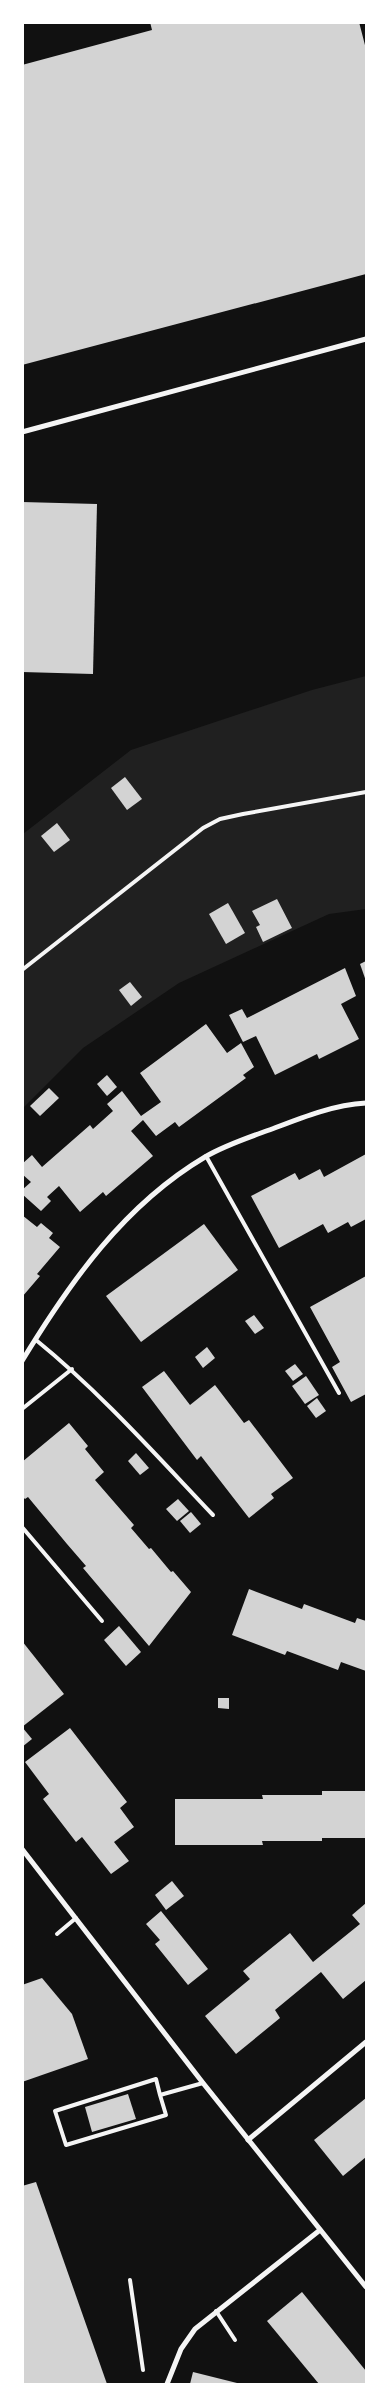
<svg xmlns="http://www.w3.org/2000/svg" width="389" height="2407" font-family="Helvetica,sans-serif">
	<rect width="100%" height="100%" fill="#111"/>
	<path fill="#202020" d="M366,676V909L329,914L179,983L83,1048L23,1108V834L131,750L312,690Z"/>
	<g fill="#d3d3d3">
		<path d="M150,22H359L366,49V274L22,365V65L152,30Z"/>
		<path d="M22,502L97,504L93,674L22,672Z"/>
		<path d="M125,777L142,799L127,810L111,788Z"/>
		<path d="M57,823L70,840L54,852L41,836Z"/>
		<path d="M277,899L292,928L263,942L256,927L260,925L252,911Z"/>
		<path d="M228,903L245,933L226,944L209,914Z"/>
		<path d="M366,961V981L360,964Z"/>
		<path d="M345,968L356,996L341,1004L359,1039L319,1059L317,1054L275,1075L256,1036L243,1042L229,1015L242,1009L247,1018Z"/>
		<path d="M130,982L142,997L131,1006L119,990Z"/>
		<path d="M206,1024L227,1053L241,1043L254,1067L243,1075L246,1078L179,1127L175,1122L156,1136L143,1120L131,1131L153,1156L106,1196L103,1192L80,1212L59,1186L47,1197L51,1201L41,1211L22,1194V1190L31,1182L22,1174V1164L32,1155L42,1167L90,1125L93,1129L113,1111L107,1104L122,1091L141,1116L161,1102L140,1073Z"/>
		<path d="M107,1075L117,1087L107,1096L97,1084Z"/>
		<path d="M49,1088L59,1098L40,1116L30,1106Z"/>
		<path d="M366,1154V1219L351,1227L348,1222L328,1233L323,1224L279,1248L251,1196L295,1173L299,1180L320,1169L324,1177Z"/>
		<path d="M22,1215L37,1227L41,1223L53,1233L49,1238L60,1247L37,1274L40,1276L22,1297Z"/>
		<path d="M204,1224L238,1270L141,1342L106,1296Z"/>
		<path d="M366,1276V1394L351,1402L332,1367L340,1362L310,1307Z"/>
		<path d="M254,1315L264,1328L255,1334L245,1321Z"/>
		<path d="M207,1347L215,1358L203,1368L195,1357Z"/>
		<path d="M295,1364L303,1374L293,1381L285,1371Z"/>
		<path d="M164,1371L190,1405L215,1385L244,1423L249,1420L293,1478L271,1494L274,1498L249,1518L201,1456L197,1460L142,1387Z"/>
		<path d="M306,1376L319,1395L305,1404L292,1386Z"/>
		<path d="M317,1398L326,1411L316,1418L307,1406Z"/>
		<path d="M69,1423L88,1446L85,1449L104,1472L95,1480L134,1525L131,1528L149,1549L151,1548L171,1572L173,1571L191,1592L149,1646L83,1568L86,1566L67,1544L28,1497L25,1499L22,1496V1462Z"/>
		<path d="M136,1453L149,1468L140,1475L128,1461Z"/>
		<path d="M178,1499L189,1511L177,1521L166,1509Z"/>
		<path d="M191,1512L201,1524L190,1533L180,1521Z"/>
		<path d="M249,1589L302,1609L304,1604L355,1623L357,1618L366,1621V1671L341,1662L338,1670L287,1651L285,1655L232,1635Z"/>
		<path d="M119,1626L141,1652L126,1666L104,1640Z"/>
		<path d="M22,1641L64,1694L22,1727Z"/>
		<path d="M218,1698H229V1709L218,1708Z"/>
		<path d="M22,1727L32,1739L22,1747Z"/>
		<path d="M70,1728L127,1802L120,1808L134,1827L114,1842L129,1861L111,1874L82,1837L76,1842L43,1799L49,1794L25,1762Z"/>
		<path d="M322,1791H366V1838H322V1841H262L263,1845H175V1799H263L262,1795H322Z"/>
		<path d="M172,1881L184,1896L166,1910L155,1895Z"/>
		<path d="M366,1903V1980L343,1999L321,1972L275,2010L280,2018L236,2054L205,2016L250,1979L243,1971L290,1933L313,1962L360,1924L352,1915Z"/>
		<path d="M161,1911L208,1969L188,1985L155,1944L160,1940L146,1924Z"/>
		<path d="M42,1978L72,2014L88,2059L22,2082V1985Z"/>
		<path d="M128,2094L136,2119L92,2132L85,2107Z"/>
		<path d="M366,2098V2157L343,2176L314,2140Z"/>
		<path d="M36,2182L107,2384H22V2186Z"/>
		<path d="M302,2292L366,2371V2384H319L267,2321Z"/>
		<path d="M193,2372L241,2384H190Z"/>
	</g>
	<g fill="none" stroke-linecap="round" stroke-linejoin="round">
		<g stroke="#f5f5f5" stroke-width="4">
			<path d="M22,970L203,828L220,819L243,814L366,792"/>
			<path d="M206,1156L339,1393"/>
			<path d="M36,1340C100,1392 156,1455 213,1515"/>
			<path d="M22,1409L72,1369"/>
			<path d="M22,1527L102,1621"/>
			<path d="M57,1934L76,1918"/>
			<path d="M160,2095L156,2079L55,2111L66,2145L166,2115L160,2095L203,2083"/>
			<path d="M130,2280L143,2370"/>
			<path d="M216,2311L235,2340"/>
		</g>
		<g stroke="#f5f5f5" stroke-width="5">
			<path d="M22,432L366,339"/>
			<path d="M22,1361C70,1282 124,1205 205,1157C225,1145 250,1137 272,1129C303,1117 333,1105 366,1103"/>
			<path d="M22,1849L203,2083L366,2287"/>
			<path d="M248,2140L366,2042"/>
			<path d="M167,2384L181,2349L195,2329L320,2230"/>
		</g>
	</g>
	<rect width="389" height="2407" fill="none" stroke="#ffffff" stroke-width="48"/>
</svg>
